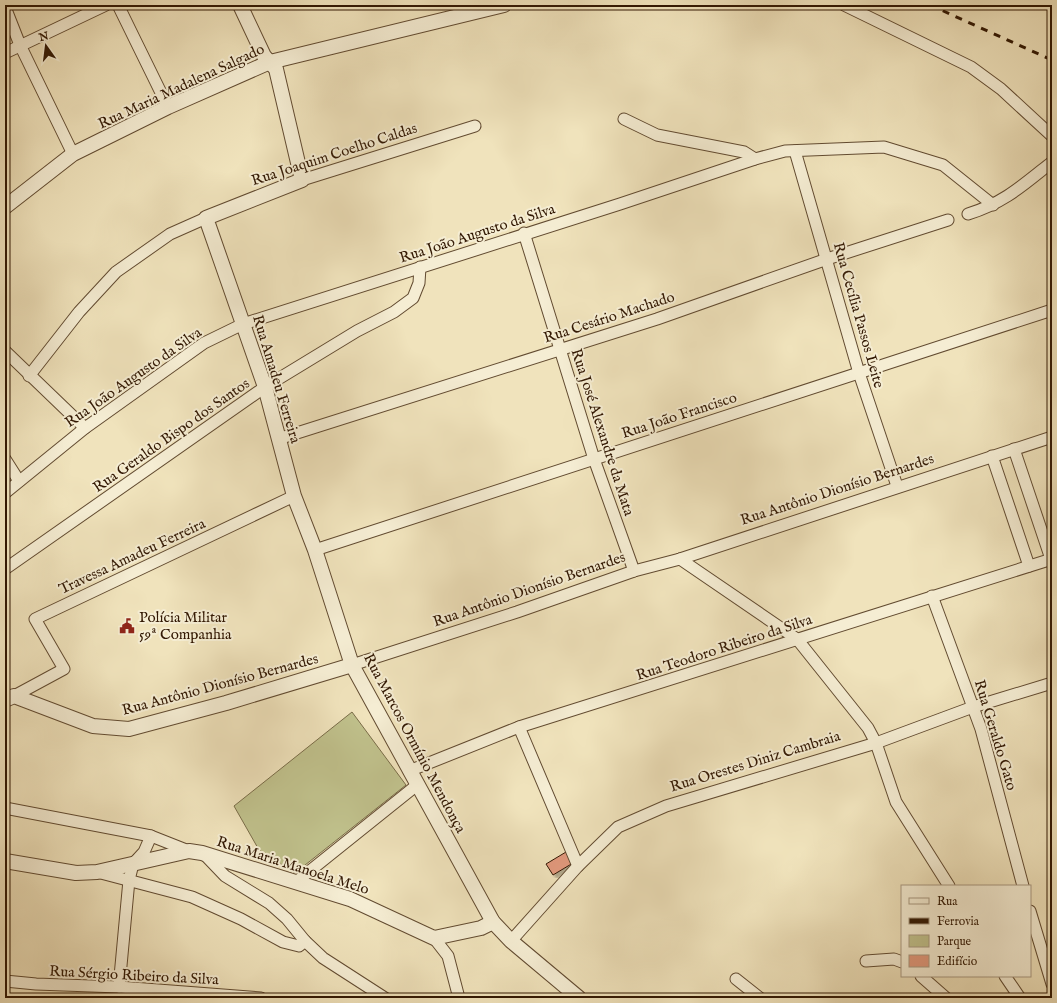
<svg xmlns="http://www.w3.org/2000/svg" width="1057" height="1003" font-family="'IM FELL English',serif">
	<defs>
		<filter id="shadow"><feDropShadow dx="3.5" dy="3.5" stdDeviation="1" flood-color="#0004"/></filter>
	</defs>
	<rect width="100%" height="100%" fill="#f0e3bc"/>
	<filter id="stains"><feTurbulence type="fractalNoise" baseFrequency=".005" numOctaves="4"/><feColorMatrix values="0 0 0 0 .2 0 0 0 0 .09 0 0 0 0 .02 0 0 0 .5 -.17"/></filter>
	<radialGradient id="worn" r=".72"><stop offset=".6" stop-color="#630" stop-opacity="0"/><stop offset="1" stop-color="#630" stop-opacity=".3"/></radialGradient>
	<path fill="#c0c18c" stroke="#796c48" d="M352,712L406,785L295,873L259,850L234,806Z"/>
	<path fill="#e2997d" stroke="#321803" filter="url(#shadow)" d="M566,852L573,863L553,875L546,864Z"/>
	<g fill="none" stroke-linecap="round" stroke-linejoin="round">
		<g stroke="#624b31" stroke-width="13">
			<g id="minor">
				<path d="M118,5L168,107"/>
				<path d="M844,5L971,67L1001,89L1052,136"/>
				<path d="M5,7L20,45L73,154"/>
				<path d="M5,53L106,5"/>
				<path d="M624,119L657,135L744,152L755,159"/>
				<path d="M795,151L859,373L897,486"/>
				<path d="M302,180L475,126"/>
				<path d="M968,214C1004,203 1023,185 1052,162"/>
				<path d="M524,233L594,459L634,571"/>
				<path d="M5,351L85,428"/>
				<path d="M29,376L79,312L116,272L170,234L206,218"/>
				<path d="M278,439L657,319L827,259L948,220"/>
				<path d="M1014,449L1051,559"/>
				<path d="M992,456L1029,566"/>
				<path d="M5,459L19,481"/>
				<path d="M5,493L85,428L204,343L243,324L620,204L755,159L785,151L884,147L943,165L993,205"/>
				<path d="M315,550L1052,310"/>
				<path d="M680,559L797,639L868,728L876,743L896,802L949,886"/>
				<path d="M5,569L265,387L357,331L394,312L413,298L419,283L420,267"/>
				<path d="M932,596L981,729L1023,886"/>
				<path d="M352,665L517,612L634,571L680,559L1052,437"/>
				<path d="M14,696L64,669L35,619L294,496"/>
				<path d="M519,727L578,866"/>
				<path d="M409,771L519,727L1052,559"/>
				<path d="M5,808L151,836L189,851"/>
				<path d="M203,853L225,876L269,903L287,919L305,941L323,958L385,998"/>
				<path d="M97,872L192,897L241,919L283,942L299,946L305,941"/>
				<path d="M296,882L417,785"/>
				<path d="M1030,911L1052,984"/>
				<path d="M434,938L448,956L459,998"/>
				<path d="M511,941L578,866L618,827L666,806L876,743L973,707L1052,683"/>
				<path d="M866,961L894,959L902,962"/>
				<path d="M921,976L946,998"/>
				<path d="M1005,976L1020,998"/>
				<path d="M736,979L760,998"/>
				<path d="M5,981L36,984L119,987L261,998"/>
				<path d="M119,987L129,880L133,864L144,852L151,836"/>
			</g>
		</g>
		<g stroke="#624b31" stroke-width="16">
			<g id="tertiary">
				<path d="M240,5L264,56L276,69L302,180L206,218L265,387L294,496L315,550L352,665L493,922L511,941L579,998"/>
				<path d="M5,207L73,154L168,107L270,62L504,5"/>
				<path d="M5,700L14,696L93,726L129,729L226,703L352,665"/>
				<path d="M5,861L76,873L97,872L189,851L202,853L350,899L434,938L481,928L493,922"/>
			</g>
		</g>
		<use href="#minor" stroke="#f5edd3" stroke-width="11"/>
		<use href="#tertiary" stroke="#f5edd3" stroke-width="14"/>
		<path stroke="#321803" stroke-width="3" stroke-dasharray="7 7" stroke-linecap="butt" d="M930,5L1052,60"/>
	</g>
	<defs>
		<g id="civic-bare" transform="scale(1.2)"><path d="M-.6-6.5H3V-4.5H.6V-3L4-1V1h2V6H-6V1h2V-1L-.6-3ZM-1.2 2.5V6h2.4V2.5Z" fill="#8f2418" stroke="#f5edd3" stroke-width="2.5" paint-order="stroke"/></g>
	</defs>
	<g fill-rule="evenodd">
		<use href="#civic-bare" x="127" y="626"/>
	</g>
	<g text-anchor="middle" stroke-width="4" stroke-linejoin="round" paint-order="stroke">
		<g font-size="15" fill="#321803" stroke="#f5edd3">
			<text transform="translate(181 86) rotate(-25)" y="5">Rua Maria Madalena Salgado</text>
			<text transform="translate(334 154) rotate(-18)" y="5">Rua Joaquim Coelho Caldas</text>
			<text transform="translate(477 233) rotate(-18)" y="5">Rua João Augusto da Silva</text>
			<text transform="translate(859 315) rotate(74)" y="5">Rua Cecília Passos Leite</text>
			<text transform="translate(609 317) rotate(-18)" y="5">Rua Cesário Machado</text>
			<text transform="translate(133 377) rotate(-35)" y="5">Rua João Augusto da Silva</text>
			<text transform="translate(277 379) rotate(73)" y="5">Rua Amadeu Ferreira</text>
			<text transform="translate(679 415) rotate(-18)" y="5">Rua João Francisco</text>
			<text transform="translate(603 432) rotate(72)" y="5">Rua José Alexandre da Mata</text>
			<text transform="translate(171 435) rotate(-35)" y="5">Rua Geraldo Bispo dos Santos</text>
			<text transform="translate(837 489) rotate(-18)" y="5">Rua Antônio Dionísio Bernardes</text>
			<text transform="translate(132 556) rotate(-25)" y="5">Travessa Amadeu Ferreira</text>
			<text transform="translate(529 589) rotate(-19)" y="5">Rua Antônio Dionísio Bernardes</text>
			<text transform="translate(724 647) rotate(-18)" y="5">Rua Teodoro Ribeiro da Silva</text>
			<text transform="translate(220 684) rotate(-15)" y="5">Rua Antônio Dionísio Bernardes</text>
			<text transform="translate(996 735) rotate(73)" y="5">Rua Geraldo Gato</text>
			<text transform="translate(415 743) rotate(62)" y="5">Rua Marcos Ormínio Mendonça</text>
			<text transform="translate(755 761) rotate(-17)" y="5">Rua Orestes Diniz Cambraia</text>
			<text transform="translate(293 865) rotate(18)" y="5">Rua Maria Manoela Melo</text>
			<text transform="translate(134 975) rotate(3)" y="5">Rua Sérgio Ribeiro da Silva</text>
		</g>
		<g font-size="15" fill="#321803" stroke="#f5edd3" text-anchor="start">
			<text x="139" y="622">Polícia Militar<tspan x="139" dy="17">59ª Companhia</tspan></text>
		</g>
	</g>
	<rect width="1057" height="1003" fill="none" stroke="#f0e3bc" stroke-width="20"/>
	<rect x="6" y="6" width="1045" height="991" fill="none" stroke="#321803" stroke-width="2"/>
	<rect x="10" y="10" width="1037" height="983" fill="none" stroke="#321803"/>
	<rect x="901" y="885" width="130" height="92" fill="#f5edd3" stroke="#a79880"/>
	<rect x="909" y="898" width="20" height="6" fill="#f5edd3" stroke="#a79880"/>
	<text x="937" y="905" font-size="12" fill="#321803">Rua</text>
	<rect x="909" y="918" width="20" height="6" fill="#321803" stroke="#a79880"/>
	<text x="937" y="925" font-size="12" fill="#321803">Ferrovia</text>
	<rect x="909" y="935" width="20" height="12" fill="#c0c18c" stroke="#a79880"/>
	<text x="937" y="945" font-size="12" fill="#321803">Parque</text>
	<rect x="909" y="955" width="20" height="12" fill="#e2997d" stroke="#a79880"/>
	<text x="937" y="965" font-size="12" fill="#321803">Edifício</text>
	<g transform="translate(46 46) rotate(346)" stroke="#f5edd3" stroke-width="3" paint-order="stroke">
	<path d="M0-3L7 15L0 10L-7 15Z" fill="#321803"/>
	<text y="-6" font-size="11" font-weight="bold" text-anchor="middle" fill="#321803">N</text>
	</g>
	<rect width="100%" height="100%" filter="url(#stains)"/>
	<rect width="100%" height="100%" fill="url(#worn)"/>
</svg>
